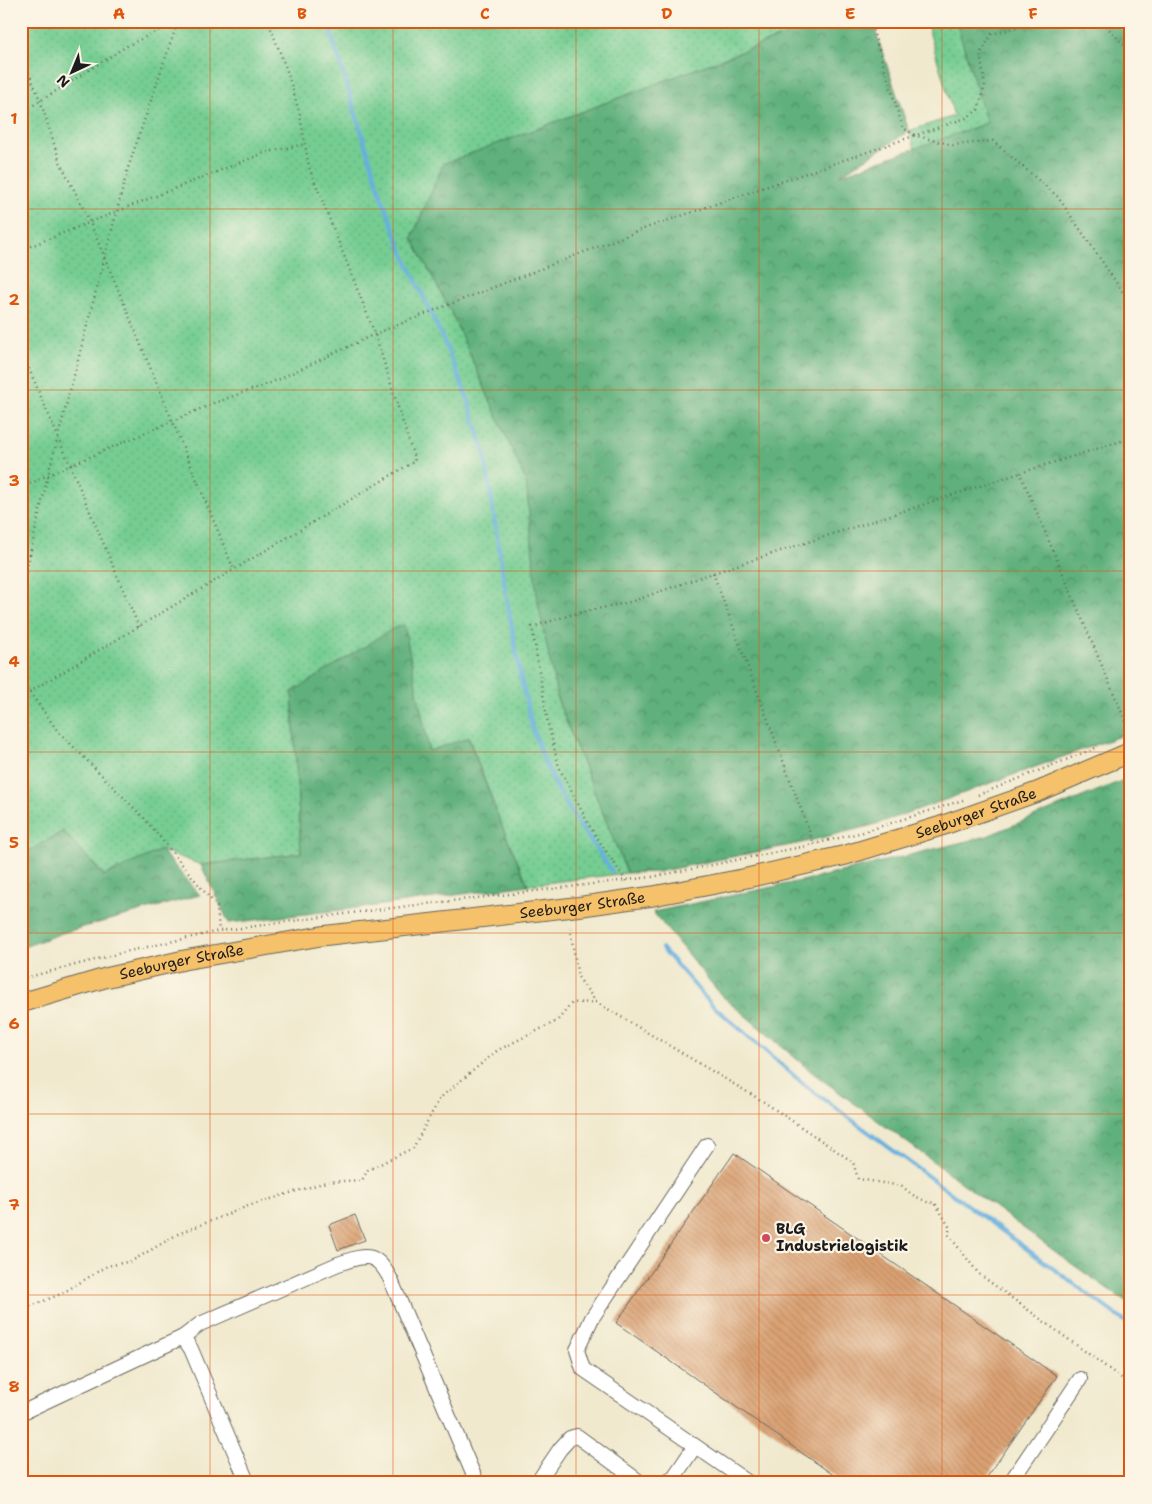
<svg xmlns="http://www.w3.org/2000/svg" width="1152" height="1504" font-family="'Shantell Sans',sans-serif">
	<defs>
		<pattern id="grass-dots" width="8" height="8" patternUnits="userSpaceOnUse" patternTransform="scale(1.25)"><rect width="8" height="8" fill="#74cd92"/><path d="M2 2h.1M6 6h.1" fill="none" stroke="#64af7d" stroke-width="1.8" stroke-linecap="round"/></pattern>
		<pattern id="forest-crowns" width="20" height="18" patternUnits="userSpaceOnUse" patternTransform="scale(1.25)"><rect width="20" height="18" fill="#5fb07c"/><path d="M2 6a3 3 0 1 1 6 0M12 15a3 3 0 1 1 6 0" fill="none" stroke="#4e8e65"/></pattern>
		<pattern id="building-back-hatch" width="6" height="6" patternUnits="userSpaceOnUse" patternTransform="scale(1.25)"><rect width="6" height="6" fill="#daa173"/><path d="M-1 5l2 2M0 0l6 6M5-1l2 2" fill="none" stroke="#ba8a63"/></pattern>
	</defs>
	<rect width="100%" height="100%" fill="#fcf5e5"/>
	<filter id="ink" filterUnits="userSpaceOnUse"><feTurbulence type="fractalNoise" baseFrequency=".02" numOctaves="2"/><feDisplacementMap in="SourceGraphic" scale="10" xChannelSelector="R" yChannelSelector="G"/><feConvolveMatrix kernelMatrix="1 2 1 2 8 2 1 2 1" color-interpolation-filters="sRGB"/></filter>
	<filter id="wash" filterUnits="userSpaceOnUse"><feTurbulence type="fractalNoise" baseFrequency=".0096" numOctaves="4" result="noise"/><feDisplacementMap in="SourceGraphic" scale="20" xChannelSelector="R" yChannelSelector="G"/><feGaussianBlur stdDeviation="1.12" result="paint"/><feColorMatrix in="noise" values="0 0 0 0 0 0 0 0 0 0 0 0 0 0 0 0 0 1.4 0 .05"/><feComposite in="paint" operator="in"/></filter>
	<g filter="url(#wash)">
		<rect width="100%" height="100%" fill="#f0e9ce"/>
		<g fill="url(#grass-dots)" stroke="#487457">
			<path d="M21,21H823L444,164L412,238L451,312L526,481L558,701L627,873L528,885L501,824L469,738L429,751L403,625L292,692L301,853L201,865L161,850L105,876L63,831L21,856Z"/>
			<path d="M926,21H956L987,123L915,149L909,131L954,116Z"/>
		</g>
		<g fill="url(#forest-crowns)" stroke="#3e664c">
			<path d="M823,21H872L909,131L840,175L987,123L956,21H1131V732L942,801L873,825L801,843L657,872L627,873L558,701L537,598L526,481L451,312L412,238L443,164Z"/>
			<path d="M404,625L429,751L468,738L501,824L528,885L383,905L229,923L201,865L301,853L292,692L394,628Z"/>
			<path d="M1131,777V1305L1072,1264L813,1073L721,995L653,912L820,877L987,836Z"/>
			<path d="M63,831L104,876L161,850L200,895L62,933L21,948V856Z"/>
		</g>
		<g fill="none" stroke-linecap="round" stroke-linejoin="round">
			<g stroke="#66afde" stroke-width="4">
				<path d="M327,21L382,198L403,253L443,339L467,397L484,451L506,594L521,679L533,730L545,763L558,790L576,820L612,871"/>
				<path d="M662,948L711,1004L806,1086L1131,1326"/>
			</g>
		</g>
		<g id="blocks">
			<g fill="url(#building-back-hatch)">
				<path d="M734,1153L1057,1376L983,1483H845L616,1323Z"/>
				<path d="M355,1215L365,1240L338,1250L329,1225Z"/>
			</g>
		</g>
	</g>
	<g filter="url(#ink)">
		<use href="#blocks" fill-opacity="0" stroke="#66645a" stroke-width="1"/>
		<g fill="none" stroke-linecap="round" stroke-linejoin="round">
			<g stroke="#66645a" stroke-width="16">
				<g id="minor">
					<path d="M707,1145L592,1318L577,1350L583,1369L749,1483"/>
					<path d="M183,1337L200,1324L338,1264C365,1255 375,1250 390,1278L477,1483"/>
					<path d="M21,1413L183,1337L191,1349L246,1479"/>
					<path d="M537,1483L560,1449L570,1438L577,1436L641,1483"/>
					<path d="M663,1483L674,1477L695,1446"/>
					<path d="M1010,1483L1080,1379"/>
				</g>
			</g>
			<g stroke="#66645a" stroke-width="21">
				<g id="major">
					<path id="s1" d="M21,1003L105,978L184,960L321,936L583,906L653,896L747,878L846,855L941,826L1037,792L1131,752"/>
				</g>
			</g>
			<g stroke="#66645a" stroke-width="2.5" stroke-dasharray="1 4" stroke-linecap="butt">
				<path d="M869,21L873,31L903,128L917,136L953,145L993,141L1058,197L1131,304"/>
				<path d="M1104,21L1110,30L1131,53"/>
				<path d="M21,54L40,100L60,162L90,222L234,570"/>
				<path d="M21,113L127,46L177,21"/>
				<path d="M21,250L118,211L264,153L305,144"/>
				<path d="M21,350L139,627"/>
				<path d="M1131,438L1020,473L1131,734"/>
				<path d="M21,488L48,475L214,403L273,382L375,334L430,312L646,228L966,118L978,110L985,85L980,54L992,34L1037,22L1069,24L1078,21"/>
				<path d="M713,573L814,844"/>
				<path d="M21,594L48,475L128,168L178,21"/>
				<path d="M21,680L57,730L144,818L217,907L219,931"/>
				<path d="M21,697L415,461L375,334L309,167L300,115L287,71L268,21"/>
				<path d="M1124,737L1131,734"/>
				<path d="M978,795L1098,747"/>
				<path d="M626,881L590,827L559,767L548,724L532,627L573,614L630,602L713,573L1020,473"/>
				<path d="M570,928L578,977L596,1002L764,1102L853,1162L858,1179L902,1186L911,1194L927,1202L935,1203L950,1228L948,1234L979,1274L1131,1385"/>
				<path d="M21,979L129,951L219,931L359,912L652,877L806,846L863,832L963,800"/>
				<path d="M21,1310L61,1294L107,1266L132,1261L178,1234L248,1206L326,1182L362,1180L368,1170L413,1148L440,1098L498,1050L557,1021L572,1003L596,1002"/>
			</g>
			<use href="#minor" stroke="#fff" stroke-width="14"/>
			<use href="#major" stroke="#f5c16b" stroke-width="19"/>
		</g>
	</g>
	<path fill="none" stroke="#de560d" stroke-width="1" stroke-opacity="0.55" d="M210,21V1483M393,21V1483M576,21V1483M759,21V1483M942,21V1483M21,209H1131M21,390H1131M21,571H1131M21,752H1131M21,933H1131M21,1114H1131M21,1295H1131"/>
	<circle fill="#d1495b" stroke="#fcf5e5" stroke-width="2" cx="766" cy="1238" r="5"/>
	<g text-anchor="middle" stroke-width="4.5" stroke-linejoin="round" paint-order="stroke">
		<g font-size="15" fill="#1c1c1c" stroke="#fcf5e5">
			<text dy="5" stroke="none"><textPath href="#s1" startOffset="976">Seeburger Straße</textPath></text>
			<text dy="5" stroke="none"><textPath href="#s1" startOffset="571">Seeburger Straße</textPath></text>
			<text dy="5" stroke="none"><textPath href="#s1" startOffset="166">Seeburger Straße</textPath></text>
		</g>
		<g font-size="15" font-weight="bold" fill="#1c1c1c" stroke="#fcf5e5" text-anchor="start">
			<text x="776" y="1234">BLG<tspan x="776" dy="17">Industrielogistik</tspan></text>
		</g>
	</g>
	<rect width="1152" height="1504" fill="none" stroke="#fcf5e5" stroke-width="55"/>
	<g transform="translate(72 72) rotate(224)" stroke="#fcf5e5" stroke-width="4" paint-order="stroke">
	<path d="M0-4L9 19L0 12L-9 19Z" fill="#1c1c1c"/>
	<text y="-8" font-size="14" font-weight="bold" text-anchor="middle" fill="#1c1c1c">N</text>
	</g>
	<rect x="28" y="28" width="1096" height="1448" fill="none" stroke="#de560d" stroke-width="2"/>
	<g font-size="16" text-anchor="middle" font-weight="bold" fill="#de560d">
		<text x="119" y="19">A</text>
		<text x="302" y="19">B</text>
		<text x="485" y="19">C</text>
		<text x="667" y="19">D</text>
		<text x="850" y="19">E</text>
		<text x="1033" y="19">F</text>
		<text x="14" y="124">1</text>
		<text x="14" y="305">2</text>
		<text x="14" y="486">3</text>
		<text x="14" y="667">4</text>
		<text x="14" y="848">5</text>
		<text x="14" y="1029">6</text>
		<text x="14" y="1210">7</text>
		<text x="14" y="1392">8</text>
	</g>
</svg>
